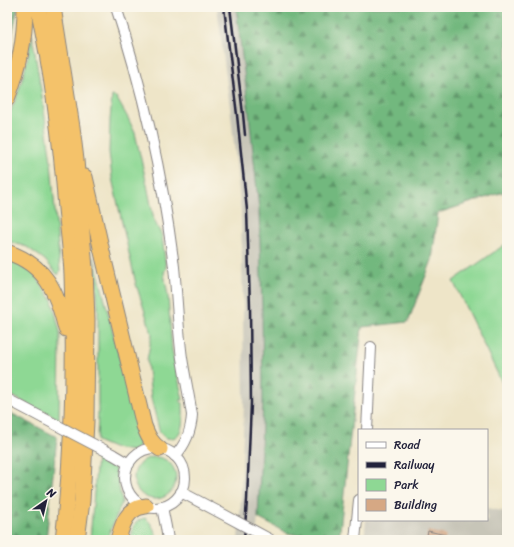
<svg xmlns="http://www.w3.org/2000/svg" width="514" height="547" font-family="Sriracha,sans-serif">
	<defs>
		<pattern id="forest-firs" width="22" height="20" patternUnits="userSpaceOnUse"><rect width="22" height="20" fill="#72b87e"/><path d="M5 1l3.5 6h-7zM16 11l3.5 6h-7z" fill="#5d9568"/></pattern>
		<pattern id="building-cross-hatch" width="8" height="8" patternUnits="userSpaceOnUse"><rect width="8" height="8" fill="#d6a884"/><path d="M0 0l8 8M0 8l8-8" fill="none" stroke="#b79073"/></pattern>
	</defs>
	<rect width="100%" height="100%" fill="#fbf7ec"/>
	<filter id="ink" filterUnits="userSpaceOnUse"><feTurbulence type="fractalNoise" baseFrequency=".025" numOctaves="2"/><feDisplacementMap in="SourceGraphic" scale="8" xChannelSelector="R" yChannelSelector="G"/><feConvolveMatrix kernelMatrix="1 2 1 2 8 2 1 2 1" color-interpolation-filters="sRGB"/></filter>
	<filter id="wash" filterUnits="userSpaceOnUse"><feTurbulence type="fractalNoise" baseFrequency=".012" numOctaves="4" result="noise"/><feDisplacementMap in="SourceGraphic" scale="16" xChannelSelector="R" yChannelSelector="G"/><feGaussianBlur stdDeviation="0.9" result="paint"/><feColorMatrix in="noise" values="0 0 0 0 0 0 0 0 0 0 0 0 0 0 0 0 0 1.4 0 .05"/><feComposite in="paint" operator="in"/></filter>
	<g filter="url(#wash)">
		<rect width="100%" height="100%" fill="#eee5c8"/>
		<g fill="#c7c5b8">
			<path d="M217,7H236L249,113L259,209L262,307L263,403L259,501L256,540H238L241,500L244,403L243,307L241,210L231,115Z"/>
			<path d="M487,508L507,512V540H364L366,520H487Z"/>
		</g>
		<g fill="#8ed894" stroke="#587d68">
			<path d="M32,35L42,96L51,162L60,271L58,275L56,273L45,260L27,247L7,241V119C20,93 27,64 32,35Z"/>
			<path d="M112,96L116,97L128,118L135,133L147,185L154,220L162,236L166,268L164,273L168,296L172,350L183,400H180V402L183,403C183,413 185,436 172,438C167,439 164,437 160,433L151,398L147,360L152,334L136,284L112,178L109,152L110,120Z"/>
			<path d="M507,243V393L453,281Z"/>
			<path d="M7,257L30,268L52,300L60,332L59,419L42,410L40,411L7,393Z"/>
			<path d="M94,257L119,356L141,439L139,447L133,451L113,448L97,441L98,415V308Z"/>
			<path d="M97,457L109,463L115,469L122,502L109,534V540H90Z"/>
			<circle cx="155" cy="478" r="21"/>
			<path d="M145,518C153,524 155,531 157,540H131C132,529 133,520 145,518Z"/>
		</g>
		<g fill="url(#forest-firs)" stroke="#4a6d5c">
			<path d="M7,7H18L7,59Z"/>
			<path d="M236,7H507V191L438,213L432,260L408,322L362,327L339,540H326L287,533L258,518L263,403L262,307L259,209L249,113Z"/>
			<path d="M7,411L57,437L46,540H7Z"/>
		</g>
		<g id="blocks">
			<path fill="url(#building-cross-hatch)" d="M428,531L446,535L445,540H426Z"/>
		</g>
	</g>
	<g filter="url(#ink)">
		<use href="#blocks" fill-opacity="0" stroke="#888482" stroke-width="1"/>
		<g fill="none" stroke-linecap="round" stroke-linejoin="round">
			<g stroke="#888482" stroke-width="12">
				<g id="minor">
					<path d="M116,7C144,92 163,179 174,267C177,297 178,328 182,358C185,377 189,396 192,415C191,432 186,444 175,456"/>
					<path d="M7,399L43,418"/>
					<path d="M367,430L371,347"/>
					<circle cx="155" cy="478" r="30"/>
					<path d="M112,454L129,464"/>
					<path d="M181,492L217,511"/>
					<path d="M162,507L166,527L168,540"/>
					<path d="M355,540L359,500"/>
				</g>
			</g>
			<g stroke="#888482" stroke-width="17">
				<g id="highway">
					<path d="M38,7C52,73 61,140 66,208C68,230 71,252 72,274C75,362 73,452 63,540"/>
					<path d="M53,7L72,127L76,160L85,269L87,320L86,421L82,501L77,540"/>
					<path d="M7,99C19,68 25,41 25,7"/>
					<path d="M85,177L91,203L103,256L144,426C148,436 151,443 160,449"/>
					<path d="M7,252C46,265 57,292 66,329"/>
					<path d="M118,540C121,529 125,514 136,509C139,507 142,507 146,506"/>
				</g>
			</g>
			<use href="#minor" stroke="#fff" stroke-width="10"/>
			<use href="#highway" stroke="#f4c26a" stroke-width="15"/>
			<g stroke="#22223b" stroke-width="2.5">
				<path d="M224,7L237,115L247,210L250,307L251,403L247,500L244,540"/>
				<path d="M230,7L243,114L245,135"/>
			</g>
			<g stroke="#888482" stroke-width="12" stroke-linecap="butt">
				<g id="minor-bridge">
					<path d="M43,418L112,454"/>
					<path d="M217,511L271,540"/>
				</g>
			</g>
			<use href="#minor-bridge" stroke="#fff" stroke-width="10"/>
		</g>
	</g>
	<rect width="514" height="547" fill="none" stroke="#fbf7ec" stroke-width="24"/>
	<rect x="358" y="429" width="130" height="92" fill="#fbf7ec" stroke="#a4a2a5"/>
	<rect x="366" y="442" width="20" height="6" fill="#ffffff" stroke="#a4a2a5"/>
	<text x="394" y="449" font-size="12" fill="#22223b">Road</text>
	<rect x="366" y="462" width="20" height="6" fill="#22223b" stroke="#a4a2a5"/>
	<text x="394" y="469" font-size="12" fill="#22223b">Railway</text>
	<rect x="366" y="479" width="20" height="12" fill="#8ed894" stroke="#a4a2a5"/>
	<text x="394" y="489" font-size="12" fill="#22223b">Park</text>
	<rect x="366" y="499" width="20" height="12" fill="#d6a884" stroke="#a4a2a5"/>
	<text x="394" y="509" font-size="12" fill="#22223b">Building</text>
	<g transform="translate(46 501) rotate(34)" stroke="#fbf7ec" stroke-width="3" paint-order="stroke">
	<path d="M0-3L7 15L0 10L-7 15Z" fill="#22223b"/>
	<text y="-6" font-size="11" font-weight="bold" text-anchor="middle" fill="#22223b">N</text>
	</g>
</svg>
